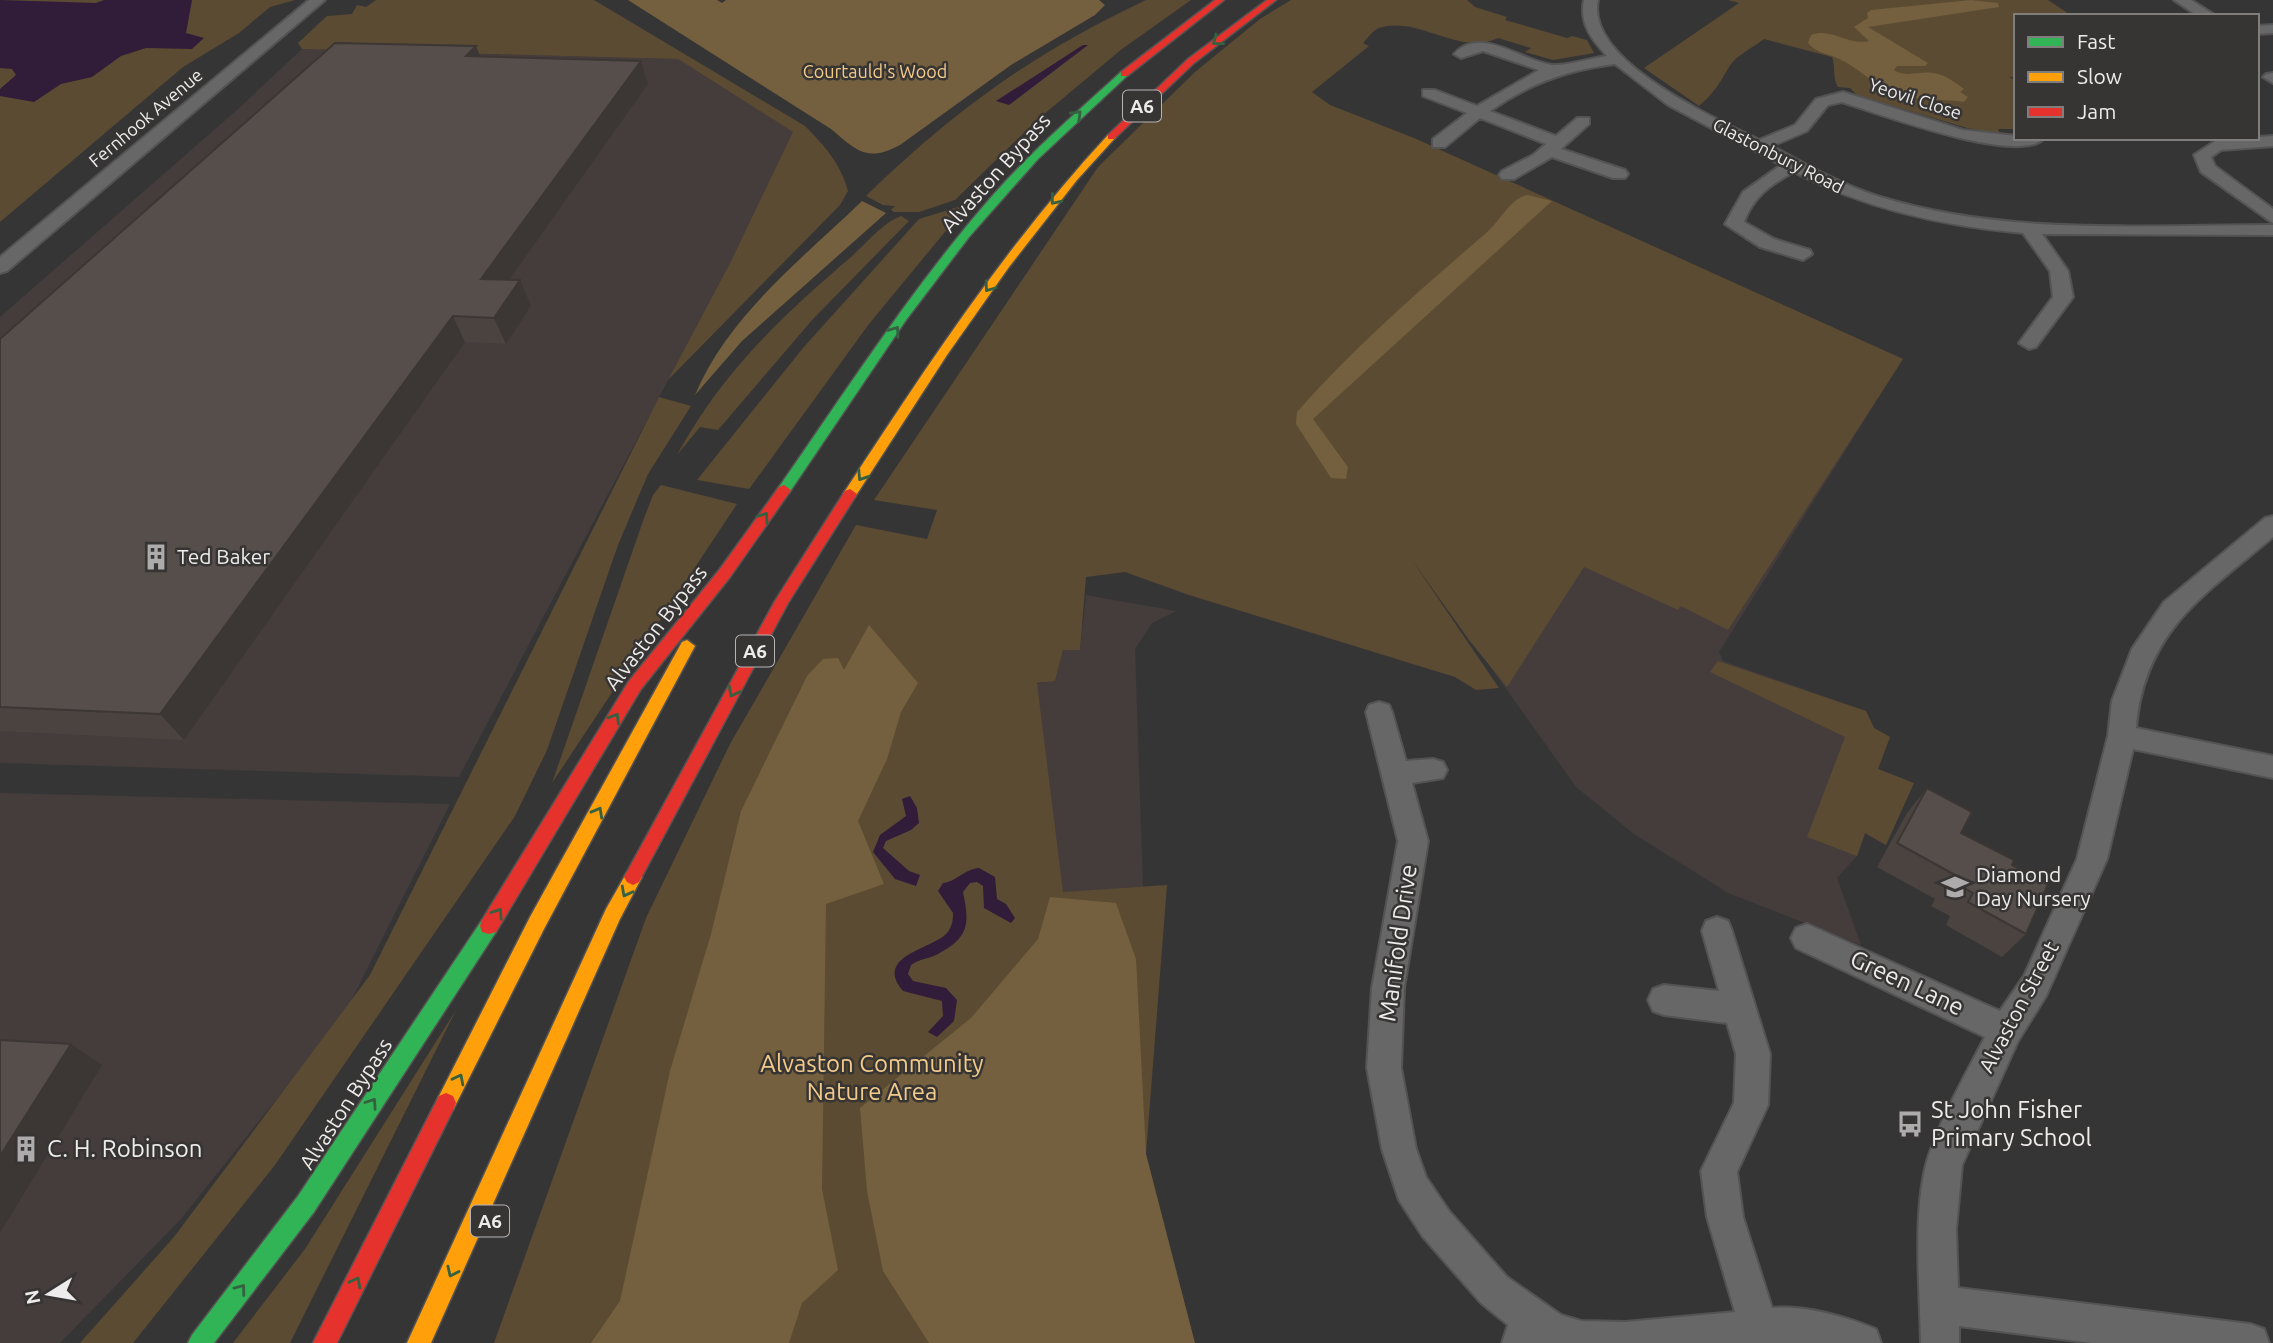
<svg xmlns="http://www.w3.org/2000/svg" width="2273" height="1343" font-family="Ubuntu,sans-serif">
	<rect width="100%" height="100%" fill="#363535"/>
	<g fill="#453c3c">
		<path d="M302,49L678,59L794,132L730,263L459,777L0,763V317L238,109Z"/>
		<path d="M1552,201L1903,359L1719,652L1723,661L1866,711L1874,728L1890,737L1878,769L1914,783L1886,845L1865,834L1857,856L1837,878L1861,945L1728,893L1634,834L1576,787L1348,467Z"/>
		<path d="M1086,595L1176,611L1152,623L1135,649L1143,887L1063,893L1033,685L1055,680L1063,650H1080Z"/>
		<path d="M0,793L450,804L345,1013L181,1219L60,1343H0Z"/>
	</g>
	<g fill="#5b4b32">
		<path d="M0,0H295L270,7L239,33L183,67L0,222Z"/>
		<path d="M376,0H594L805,126C824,145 841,164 848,191L840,205L668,380L730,263L793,132L678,59L302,49L298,43L327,16L352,14L357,5L366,7Z"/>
		<path d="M1146,0H1191L1122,49L1037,120L955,200L919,212H894L891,210L895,206L883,205L866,196C956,109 1032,54 1146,0Z"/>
		<path d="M1291,0H1467L1475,7L1507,17L1505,20L1567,38L1572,36L1587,40L1594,53L1553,60L1525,52L1531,48L1498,38C1461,57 1418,15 1379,28C1373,30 1367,39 1363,43L1369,46L1312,92L1330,105L1414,138L1903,359L1728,630L1681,606L1678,610L1584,567L1507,687L1469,640L1412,560L1499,688L1476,690L1455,677L1189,595L1125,572L1086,577L1080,650H1063L1055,681L1037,683L1063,892L1167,885L1146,1154L1193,1343H494L646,918L730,744L856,525L927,539L937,510L874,500L1098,167L1195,72L1260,19Z"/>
		<path d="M1728,0H2048L2072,16H2016V77H2009L2016,81V129H1998L2000,134L1967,128L1857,95L1850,88L1838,87C1832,77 1836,68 1832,57L1764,39C1754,47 1735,56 1729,67C1719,84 1715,92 1699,106L1644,68L1739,3Z"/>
		<path d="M968,204L869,324L749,489L697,480L803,348L919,219Z"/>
		<path d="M901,216L909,221L813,319L718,430L700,427L677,455C722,372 780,318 851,257C866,244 882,223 901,216Z"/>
		<path d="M659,397L691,406L648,474L618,545L547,750L515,816L275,1165L133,1343H80L174,1237L370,975Z"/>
		<path d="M661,485L737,504L552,783L643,521L653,495Z"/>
		<path d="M1718,661L1866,711L1874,728L1890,737L1878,769L1914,783L1886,845L1865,833L1857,856L1807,837L1845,737L1710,672Z"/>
		<path d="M456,1010L290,1343H233L305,1249Z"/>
	</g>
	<g fill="#74603e">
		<path d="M628,0H717L722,3L726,0H1099L1105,5L1095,15L1011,65L900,145C867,163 856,150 831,129Z"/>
		<path d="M1971,0L1998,3L1999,7L1868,27L1928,63L1925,66H1897L1894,70C1905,78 1920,71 1933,73C1945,74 1954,82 1964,89L1960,92L1968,97L1964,102C1940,98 1915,102 1893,93C1873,85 1857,66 1837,58C1826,53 1816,53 1808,43L1811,35C1832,27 1847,46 1869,41L1854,27L1868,18L1867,13L1871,10Z"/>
		<path d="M1528,195L1552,201L1313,419L1348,467L1346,479L1331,478L1296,424L1297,412C1354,347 1420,290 1485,234C1499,223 1511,197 1528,195Z"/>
		<path d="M862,201L886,213L742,341L695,395C728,316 802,259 862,201Z"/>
		<path d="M869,625L918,683L901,712L887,759L858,821L884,884L826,904L822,1189L838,1270L802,1303L789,1343H591L620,1301L670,1071L711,934L741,811L807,676L823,659L838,658L844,670Z"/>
		<path d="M1050,897L1116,903L1136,959L1146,1154L1195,1343H929L883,1271L867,1191L860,1108L971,1018L1038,939Z"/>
	</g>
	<g fill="#311c39">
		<path d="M0,0L96,3L104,0H192L186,33L204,38L192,49L146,48L121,56L92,77L61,84L34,102L0,96V89L16,75L12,69L0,68Z"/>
		<path d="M1083,45H1088L1009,105L996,101Z"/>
		<path d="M910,796L917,808L919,823L911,830L886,841L883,848L909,871L920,875L916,886L895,879L873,852L880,835L906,816L902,799Z"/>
		<path d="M979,868L995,877L997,899L1006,904L1015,918L1011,923L984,908L983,886L977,882L970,883L963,892C970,925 969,938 936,955C928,959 919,959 911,965L908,974L913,981L946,988L957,1000L954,1021L937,1037L928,1032L943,1016L942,1001L903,991C873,956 932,949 946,934C952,928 953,921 953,913L938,891L943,883C956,882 964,869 979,868Z"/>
	</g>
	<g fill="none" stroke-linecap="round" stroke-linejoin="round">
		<g stroke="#545353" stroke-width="4">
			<g id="street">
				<path d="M309,0H325L7,271L0,273V257Z"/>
				<path d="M1584,0H1598C1585,61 1715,118 1759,140L1795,125L1816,99L1843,92L1963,130L2043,139C2018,165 1876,113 1842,102L1828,105L1807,131L1772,146C1806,165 1840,184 1877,196C2004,236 2142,225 2273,225V235L2042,234L2068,271L2073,297L2036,347L2029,349L2019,343L2053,297L2050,271L2023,233C1943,226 1866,209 1794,172C1771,184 1753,197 1744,222L1774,239L1810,250L1812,254L1803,260L1760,247L1725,224L1743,192L1781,165L1668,105L1615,64C1567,70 1530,83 1490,111L1556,136L1577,118H1589V124L1561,149L1625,170L1628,174L1625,178H1613L1552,157L1514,179H1502L1499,175L1502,171L1533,155L1546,144L1480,118L1445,147H1433V139L1467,113L1423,96V90H1435L1477,106L1539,70L1483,51L1461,58L1454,54C1481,25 1521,61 1552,65C1565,66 1592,58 1607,56C1592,40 1579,23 1584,0Z"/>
				<path d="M2174,0H2191L2216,16H2198Z"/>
				<path d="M2273,25V33L2257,34V26Z"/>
				<path d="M2273,73V83L2263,77L2266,74Z"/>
				<path d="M2273,136V146L2221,150L2211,157L2215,166L2273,209V223L2201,172L2194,155L2217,140Z"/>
				<path d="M2273,516V537C2205,594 2144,631 2136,728L2273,756V778L2133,749L2107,859L2046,996L2018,1041L1962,1165L1956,1229L1958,1288L2250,1324L2264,1329L2269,1343H2093L1959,1326V1343H1921C1920,1290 1913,1216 1926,1165C1937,1124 1966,1074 1985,1037L1796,948L1791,938L1796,928L1807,924L2000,1011L2024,976L2077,859L2108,736L2112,701L2132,649L2164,602L2265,518Z"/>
				<path d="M1379,702L1389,705L1392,712L1406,761L1433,759L1443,762L1447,770L1443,778L1412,783L1428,841L1404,988L1401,1068L1416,1149L1426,1177L1449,1211L1507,1277L1561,1315L1581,1321L1625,1322L1735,1312L1707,1217L1701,1171L1734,1103L1736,1054L1727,1023L1664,1015L1653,1011L1648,1000L1653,989L1664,985L1719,991L1702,931L1706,921L1717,917L1728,921L1732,931L1770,1054L1768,1105L1737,1172L1743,1217L1772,1308C1805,1305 1846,1317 1876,1329L1881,1343H1502L1508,1325L1481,1303L1423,1237L1399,1200L1382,1149L1367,1068L1372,988L1398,841L1366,712L1369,705Z"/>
			</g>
		</g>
		<g stroke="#545353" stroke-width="3">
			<g id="fast">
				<path d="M1121,72L1129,74L1038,159L969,237L906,320L789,493H779L777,490L779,487C848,388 914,285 994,194C1033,150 1077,112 1121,72Z"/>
				<path d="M489,918L496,920L498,926L496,932L314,1212L214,1343H188L192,1335L298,1196L482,920Z"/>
			</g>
		</g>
		<g stroke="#545353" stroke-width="3">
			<g id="slow">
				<path d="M1108,135L1116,137L1077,180L1009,267L947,355L855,497H845L843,494L845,491C926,367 1007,244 1108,135Z"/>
				<path d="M687,640L695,646L544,929L453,1110L446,1113L439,1110L436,1103L439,1096L530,917L682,642Z"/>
				<path d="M633,869L639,872L642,877L620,919L431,1343H407L606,909L627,872Z"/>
			</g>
		</g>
		<g stroke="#545353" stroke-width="3">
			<g id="jam">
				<path d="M1215,0H1224L1127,76H1121V72Z"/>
				<path d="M1267,0H1276L1194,63L1114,139H1108V135L1188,59Z"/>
				<path d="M784,485L791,490L730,577L641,689L496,932L489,934L482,932L480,926L482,920L629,681L720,569L779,487Z"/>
				<path d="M850,489L857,494L788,603L639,882L633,885L627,882L624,877L627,872L775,601L845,491Z"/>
				<path d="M446,1093L453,1096L456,1103L453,1110L337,1343H313L439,1096Z"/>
			</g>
		</g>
		<use href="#street" fill="#686767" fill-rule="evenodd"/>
		<use href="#fast" fill="#30b455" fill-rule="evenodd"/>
		<use href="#slow" fill="#ff9f0a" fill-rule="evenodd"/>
		<use href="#jam" fill="#e5322d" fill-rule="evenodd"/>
	</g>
	<g fill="#4a4340">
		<path d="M480,57L641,61L648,84L509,280L531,306L506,344L465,342L184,740L0,731V339Z"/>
		<path d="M1927,788L1961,833L2026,934L2002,957L1946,925L1950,916L1931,906L1935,899L1877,867L1907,813Z"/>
	</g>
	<g fill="#3c3734">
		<path d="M476,46L485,69L466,56Z"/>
		<path d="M641,61L648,84L492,304L481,279Z"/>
		<path d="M520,280L531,306L506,344L494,318Z"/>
		<path d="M453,316L465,342L184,740L160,714Z"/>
		<path d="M71,1044L102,1065L0,1233V1156Z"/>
	</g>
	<g fill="#564e4a" stroke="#3c3734" stroke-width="2">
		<path d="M335,43L476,46L466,56L641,61L481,279L520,280L494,318L453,316L160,714L0,707V339Z"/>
		<path d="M1927,788L1972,812L1961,833L2014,860L2012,865L2048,884L2026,934L1968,902L1973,893L1954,882L1957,876L1897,843Z"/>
		<path d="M0,1040L71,1044L0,1156Z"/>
	</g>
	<defs><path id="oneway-chevron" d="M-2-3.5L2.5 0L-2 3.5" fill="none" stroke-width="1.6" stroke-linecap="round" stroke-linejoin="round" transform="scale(1.75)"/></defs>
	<g stroke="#356140">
		<use href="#oneway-chevron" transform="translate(1217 41) rotate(142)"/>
		<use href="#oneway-chevron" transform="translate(1077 115) rotate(-44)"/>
		<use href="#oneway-chevron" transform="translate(1055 200) rotate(129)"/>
		<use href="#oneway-chevron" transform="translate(989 287) rotate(126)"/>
		<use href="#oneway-chevron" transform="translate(895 331) rotate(-55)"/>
		<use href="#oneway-chevron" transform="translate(862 476) rotate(123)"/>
		<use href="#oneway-chevron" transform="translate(764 517) rotate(-55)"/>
		<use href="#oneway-chevron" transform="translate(733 692) rotate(118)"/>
		<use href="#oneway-chevron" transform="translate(615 718) rotate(-59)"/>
		<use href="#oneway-chevron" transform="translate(598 812) rotate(-61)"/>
		<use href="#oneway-chevron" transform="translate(626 892) rotate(118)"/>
		<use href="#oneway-chevron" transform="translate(498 913) rotate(-56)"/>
		<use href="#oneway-chevron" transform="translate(459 1079) rotate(-63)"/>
		<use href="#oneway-chevron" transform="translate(372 1103) rotate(-56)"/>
		<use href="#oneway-chevron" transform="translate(452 1272) rotate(115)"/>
		<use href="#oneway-chevron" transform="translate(356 1282) rotate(-63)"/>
		<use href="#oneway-chevron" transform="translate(241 1289) rotate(-53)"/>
	</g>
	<defs>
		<g id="building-bare" transform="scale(2.1)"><path d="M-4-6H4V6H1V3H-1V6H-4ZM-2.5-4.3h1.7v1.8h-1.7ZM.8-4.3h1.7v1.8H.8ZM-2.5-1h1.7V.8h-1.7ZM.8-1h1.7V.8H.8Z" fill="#adabab" stroke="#373434" stroke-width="2.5" paint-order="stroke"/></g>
		<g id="school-bare" transform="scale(2.1)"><path d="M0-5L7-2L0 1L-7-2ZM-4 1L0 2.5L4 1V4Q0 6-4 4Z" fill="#adabab" stroke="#373434" stroke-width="2.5" paint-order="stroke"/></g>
		<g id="bus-bare" transform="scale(2.1)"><path d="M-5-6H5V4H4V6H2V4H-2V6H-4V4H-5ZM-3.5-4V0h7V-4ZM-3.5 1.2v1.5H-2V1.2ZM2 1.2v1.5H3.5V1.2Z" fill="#adabab" stroke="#373434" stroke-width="2.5" paint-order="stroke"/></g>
	</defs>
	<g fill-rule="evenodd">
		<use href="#building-bare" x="156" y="557"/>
		<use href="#school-bare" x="1955" y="887"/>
		<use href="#bus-bare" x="1910" y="1124"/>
		<use href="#building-bare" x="26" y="1149"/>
	</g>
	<g text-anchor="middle" stroke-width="5" stroke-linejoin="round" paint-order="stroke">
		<g font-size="18" fill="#f2cb8a" stroke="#373434">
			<text x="875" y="78">Courtauld's Wood</text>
		</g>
		<g font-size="18" fill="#edebeb" stroke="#373434">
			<text transform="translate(1915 99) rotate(18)" y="6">Yeovil Close</text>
			<text transform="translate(146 118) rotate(-40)" y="6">Fernhook Avenue</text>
			<text transform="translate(1778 156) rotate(27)" y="6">Glastonbury Road</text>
		</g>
		<g fill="#373434" stroke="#b6b4b4" stroke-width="2">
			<rect x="1123" y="90.5" width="38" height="31" rx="5"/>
			<rect x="736" y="635.5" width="38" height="31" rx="5"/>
			<rect x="471" y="1205.5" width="38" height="31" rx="5"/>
		</g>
		<g font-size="19" font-weight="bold" fill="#edebeb">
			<text x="1142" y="113">A6</text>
			<text x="755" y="658">A6</text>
			<text x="490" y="1228">A6</text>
		</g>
		<g font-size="21" fill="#edebeb" stroke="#373434">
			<text transform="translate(996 173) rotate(-48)" y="7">Alvaston Bypass</text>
			<text transform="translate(656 628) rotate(-52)" y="7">Alvaston Bypass</text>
			<text transform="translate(2019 1007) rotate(-62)" y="7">Alvaston Street</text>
			<text transform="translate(346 1104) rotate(-57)" y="7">Alvaston Bypass</text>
		</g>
		<g font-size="21" fill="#edebeb" stroke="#373434" text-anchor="start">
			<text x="177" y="564">Ted Baker</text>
			<text x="1976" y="882">Diamond<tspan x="1976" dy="24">Day Nursery</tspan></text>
		</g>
		<g font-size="24" fill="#edebeb" stroke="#373434">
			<text transform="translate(1398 943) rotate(-82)" y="8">Manifold Drive</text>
			<text transform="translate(1907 983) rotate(25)" y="8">Green Lane</text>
		</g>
		<g font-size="24" fill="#f2cb8a" stroke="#373434">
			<text x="872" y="1072">Alvaston Community<tspan x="872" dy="28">Nature Area</tspan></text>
		</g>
		<g font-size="24" fill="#edebeb" stroke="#373434" text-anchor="start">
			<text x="1931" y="1118">St John Fisher<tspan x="1931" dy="28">Primary School</tspan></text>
			<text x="47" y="1157">C. H. Robinson</text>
		</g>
	</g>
	<rect x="2014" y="14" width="245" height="126" fill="#373434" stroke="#807d7d" stroke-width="2"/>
	<rect x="2028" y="37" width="35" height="10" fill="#30b455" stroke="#807d7d" stroke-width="2"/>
	<text x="2077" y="49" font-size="21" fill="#edebeb">Fast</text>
	<rect x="2028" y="72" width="35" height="10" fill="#ff9f0a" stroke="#807d7d" stroke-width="2"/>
	<text x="2077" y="84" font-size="21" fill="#edebeb">Slow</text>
	<rect x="2028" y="107" width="35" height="10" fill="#e5322d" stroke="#807d7d" stroke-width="2"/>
	<text x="2077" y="119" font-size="21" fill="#edebeb">Jam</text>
	<g transform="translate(49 1294) rotate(259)" stroke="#373434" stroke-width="5" paint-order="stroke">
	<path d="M0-5L12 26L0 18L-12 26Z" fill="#edebeb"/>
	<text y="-10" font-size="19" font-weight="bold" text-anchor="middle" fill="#edebeb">N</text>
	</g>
</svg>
